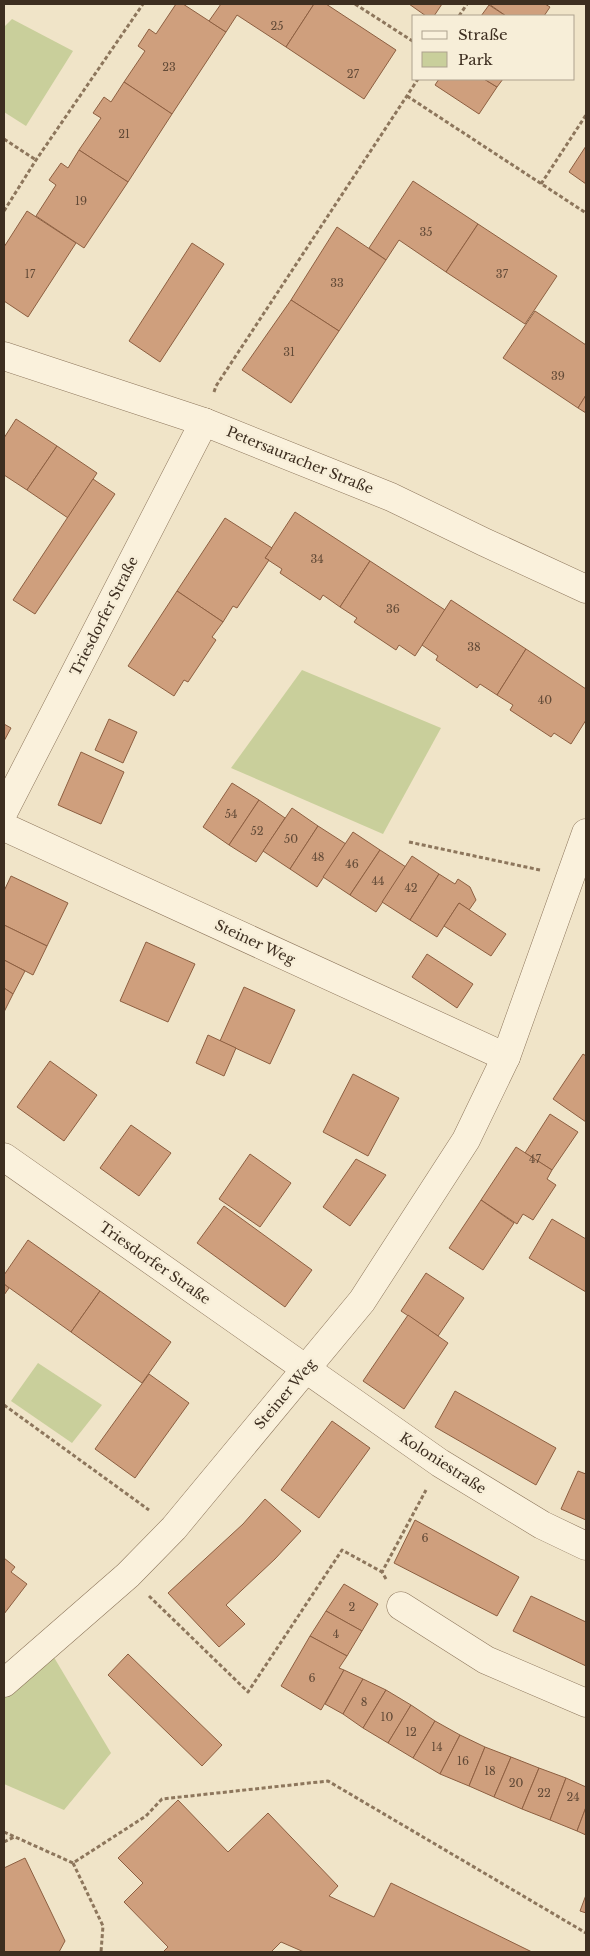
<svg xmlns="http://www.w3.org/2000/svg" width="590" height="1956" font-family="'Libre Baskerville',serif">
	<rect width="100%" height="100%" fill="#f0e4c8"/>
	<g fill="#c9cf9b">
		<path d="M12,19L73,51L26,126L4,112V27Z"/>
		<path d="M302,670L441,728L383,834L231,768Z"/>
		<path d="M38,1363L102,1405L72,1443L11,1401Z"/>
		<path d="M52,1654L111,1753L64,1810L4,1784V1696Z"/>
	</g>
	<g fill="#cf9f7d" stroke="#8d5f41">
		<path d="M176,4H183L226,32L172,114L124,82L145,51L138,46L149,29L156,34Z"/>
		<path d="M221,4H314L286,47L237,15L226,32L209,21Z"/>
		<path d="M314,4H326L396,50L364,99L286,47Z"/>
		<path d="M409,4H442L434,16H426Z"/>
		<path d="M489,4H545L550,7L544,16H506Z"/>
		<path d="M489,5L506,16H481Z"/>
		<path d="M439,79H484L497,87L479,114L435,85Z"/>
		<path d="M484,79H503L497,87Z"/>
		<path d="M124,82L172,114L128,182L79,150L101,118L93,113L104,97L111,102Z"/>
		<path d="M586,146V184L569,172Z"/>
		<path d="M79,150L128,182L84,248L36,216L56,185L49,180L61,163L68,168Z"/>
		<path d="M413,181L478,224L446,272L399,240L386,260L369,248Z"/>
		<path d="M27,211L76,243L28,317L4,301V247Z"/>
		<path d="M478,224L557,276L525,324L446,272Z"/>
		<path d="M337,227L386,260L339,331L291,300Z"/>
		<path d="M192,243L224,264L160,362L129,341Z"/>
		<path d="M291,300L339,331L291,403L242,370Z"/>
		<path d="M535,311L586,345V395L578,408L503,358Z"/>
		<path d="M586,395V413L578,408Z"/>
		<path d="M16,419L57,446L27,490L4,475V438Z"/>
		<path d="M57,446L97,473L68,518L27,490Z"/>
		<path d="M93,479L115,494L35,614L13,600Z"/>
		<path d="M295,512L370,561L340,607L323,595L320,600L280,573L282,569L265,558Z"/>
		<path d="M225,518L272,548L265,558L269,560L237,608L233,606L223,622L177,591Z"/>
		<path d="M370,561L445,610L415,656L399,645L396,650L354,622L357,618L340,607Z"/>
		<path d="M177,591L223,622L212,637L216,640L188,682L184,680L174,696L128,666Z"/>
		<path d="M451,600L526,649L497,695L480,684L477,688L436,660L438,656L422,645Z"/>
		<path d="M526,649L586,689V720L571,744L554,733L551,737L510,710L513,705L497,695Z"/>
		<path d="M109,719L137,732L123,763L95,750Z"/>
		<path d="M4,724L11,728L4,741Z"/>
		<path d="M81,752L124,772L101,824L58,805Z"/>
		<path d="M232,783L259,800L229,845L203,827Z"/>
		<path d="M259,800L285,818L256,862L229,845Z"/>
		<path d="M292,808L318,826L290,869L263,851Z"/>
		<path d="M318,826L346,844L317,887L290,869Z"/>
		<path d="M353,832L380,850L350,895L323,877Z"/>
		<path d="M380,850L406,867L376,912L350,895Z"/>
		<path d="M412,856L439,874L410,920L382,902Z"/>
		<path d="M439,874L455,884L458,879L470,887L476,900L469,910L459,903L437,937L410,920Z"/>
		<path d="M11,876L68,903L47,946L4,925V891Z"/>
		<path d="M459,903L506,934L491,956L444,926Z"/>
		<path d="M4,925L47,946L33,975L4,960Z"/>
		<path d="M146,942L195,964L168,1022L120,1001Z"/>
		<path d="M427,954L473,984L457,1008L412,977Z"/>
		<path d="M4,960L25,971L13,994L4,988Z"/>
		<path d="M244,987L295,1010L270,1064L220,1041Z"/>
		<path d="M4,988L13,994L4,1012Z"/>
		<path d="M208,1035L236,1048L224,1076L196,1063Z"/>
		<path d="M583,1054L586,1056V1122L553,1099Z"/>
		<path d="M50,1061L97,1095L64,1141L17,1107Z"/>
		<path d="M353,1074L399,1098L368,1156L323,1132Z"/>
		<path d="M550,1114L578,1132L552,1170L525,1153Z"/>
		<path d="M131,1125L171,1153L139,1196L100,1168Z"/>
		<path d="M516,1147L552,1170L547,1179L556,1185L533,1220L523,1214L517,1224L481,1200Z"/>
		<path d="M250,1154L291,1183L260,1227L219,1199Z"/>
		<path d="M356,1159L386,1175L350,1226L323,1207Z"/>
		<path d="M481,1200L514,1223L483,1270L449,1248Z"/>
		<path d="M224,1206L312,1270L285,1307L197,1243Z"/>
		<path d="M552,1219L586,1239V1292L529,1258Z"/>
		<path d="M28,1240L100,1291L71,1332L4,1284V1275Z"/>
		<path d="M426,1273L464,1298L438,1336L401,1311Z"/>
		<path d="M4,1284L9,1288L4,1295Z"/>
		<path d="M100,1291L171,1342L142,1383L71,1332Z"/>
		<path d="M408,1315L448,1343L404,1409L363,1381Z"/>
		<path d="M149,1374L189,1403L135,1478L95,1449Z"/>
		<path d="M455,1391L556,1448L536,1485L435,1427Z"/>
		<path d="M332,1421L370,1448L319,1518L281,1490Z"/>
		<path d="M578,1471L586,1474V1520L561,1509Z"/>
		<path d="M265,1499L301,1531L275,1559L226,1605L245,1624L219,1647L168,1593L243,1524Z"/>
		<path d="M415,1520L519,1577L497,1616L394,1563Z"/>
		<path d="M4,1558L15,1567L11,1572L27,1584L4,1614Z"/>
		<path d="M344,1584L378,1604L362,1631L326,1611Z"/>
		<path d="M531,1596L586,1622V1666L513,1631Z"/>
		<path d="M326,1611L362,1631L347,1656L310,1636Z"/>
		<path d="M310,1636L347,1656L339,1668L344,1670L321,1710L281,1686Z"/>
		<path d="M128,1654L222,1745L202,1766L108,1675Z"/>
		<path d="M344,1670L363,1679L343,1714L325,1704Z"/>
		<path d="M363,1679L386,1690L363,1728L343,1714Z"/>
		<path d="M386,1690L411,1705L388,1743L363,1728Z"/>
		<path d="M411,1705L435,1721L413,1758L388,1743Z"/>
		<path d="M435,1721L460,1735L440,1774L413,1758Z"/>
		<path d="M460,1735L485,1747L469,1786L440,1774Z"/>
		<path d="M485,1747L511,1757L494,1797L469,1786Z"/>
		<path d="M511,1757L539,1768L522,1809L494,1797Z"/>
		<path d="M539,1768L566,1778L550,1820L522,1809Z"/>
		<path d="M566,1778L586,1787V1807L577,1831L550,1820Z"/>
		<path d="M178,1800L228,1852L268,1813L338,1886L329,1896L374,1917L391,1883L532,1952H304L281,1942L271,1952H163L168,1947L124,1902L143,1883L118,1858Z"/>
		<path d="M586,1807V1835L577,1831Z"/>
		<path d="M25,1858L65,1941L59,1952H4V1868Z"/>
		<path d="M586,1895V1913L580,1911Z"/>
	</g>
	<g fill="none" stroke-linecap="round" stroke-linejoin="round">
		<g stroke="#8d765c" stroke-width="29">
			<g id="street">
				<path d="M4,356L204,422L391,497L484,542L586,589"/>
				<path d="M4,811L204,422"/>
				<path d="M4,827L506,1057"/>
				<path d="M4,1157L440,1463L542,1525L586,1546"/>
				<path d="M401,1606L486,1660L586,1703"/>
				<path d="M4,1683L128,1575L174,1528L362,1301L466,1140L506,1057L586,833"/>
			</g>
		</g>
		<g stroke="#8d765c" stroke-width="3" stroke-dasharray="4 2.5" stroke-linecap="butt">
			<path d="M355,4L414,42"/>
			<path d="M459,16L467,4"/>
			<path d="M407,96L586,213"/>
			<path d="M4,139L36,160"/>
			<path d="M541,184L586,115"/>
			<path d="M4,211L36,160L143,4"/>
			<path d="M214,392L216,386L418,79"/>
			<path d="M409,842L540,870"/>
			<path d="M4,1405L149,1510"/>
			<path d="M386,1579L382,1572L426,1490"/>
			<path d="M149,1596L248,1692L342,1550L382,1572"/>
			<path d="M4,1832L73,1863L146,1816L162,1799L328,1781L586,1933"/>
			<path d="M4,1842L14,1837"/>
			<path d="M73,1863L103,1926L101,1952"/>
		</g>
		<use href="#street" stroke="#faf1dc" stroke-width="28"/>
	</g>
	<g text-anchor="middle" stroke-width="5" stroke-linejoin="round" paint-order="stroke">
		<g font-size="11" fill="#624a37">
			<text x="277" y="30">25</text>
			<text x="169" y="71">23</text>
			<text x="353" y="78">27</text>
			<text x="124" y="138">21</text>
			<text x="81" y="205">19</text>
			<text x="426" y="236">35</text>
			<text x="30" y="278">17</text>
			<text x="502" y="278">37</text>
			<text x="337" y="287">33</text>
			<text x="289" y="356">31</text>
			<text x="558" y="380">39</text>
			<text x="317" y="563">34</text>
			<text x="393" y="613">36</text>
			<text x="474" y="651">38</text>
			<text x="545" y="704">40</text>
			<text x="231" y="818">54</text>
			<text x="257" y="835">52</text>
			<text x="291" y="843">50</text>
			<text x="318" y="861">48</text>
			<text x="352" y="868">46</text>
			<text x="378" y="885">44</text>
			<text x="411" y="892">42</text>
			<text x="535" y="1163">47</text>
			<text x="425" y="1542">6</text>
			<text x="352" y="1611">2</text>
			<text x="336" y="1638">4</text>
			<text x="312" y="1682">6</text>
			<text x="364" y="1706">8</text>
			<text x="387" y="1721">10</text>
			<text x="411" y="1736">12</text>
			<text x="437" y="1751">14</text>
			<text x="463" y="1765">16</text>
			<text x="490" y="1775">18</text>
			<text x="516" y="1787">20</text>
			<text x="544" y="1797">22</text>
			<text x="573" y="1801">24</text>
		</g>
		<g font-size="14" fill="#3d2e20" stroke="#f7eed8">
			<text transform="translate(300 460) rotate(22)" y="5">Petersauracher Straße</text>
			<text transform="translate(104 616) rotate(-63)" y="5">Triesdorfer Straße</text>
			<text transform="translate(255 942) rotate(25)" y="5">Steiner Weg</text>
			<text transform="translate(155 1263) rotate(35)" y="5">Triesdorfer Straße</text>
			<text transform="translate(285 1394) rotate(-50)" y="5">Steiner Weg</text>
			<text transform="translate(443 1463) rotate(33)" y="5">Koloniestraße</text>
		</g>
	</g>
	<rect width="590" height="1956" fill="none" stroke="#3d2e20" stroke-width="10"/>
	<rect x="412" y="15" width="162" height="65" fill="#f7eed8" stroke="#ada18e"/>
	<rect x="422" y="31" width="25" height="8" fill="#faf1dc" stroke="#ada18e"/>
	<text x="458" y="40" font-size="15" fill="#3d2e20">Straße</text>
	<rect x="422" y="52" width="25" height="15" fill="#c9cf9b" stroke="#ada18e"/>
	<text x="458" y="65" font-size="15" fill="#3d2e20">Park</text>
</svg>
